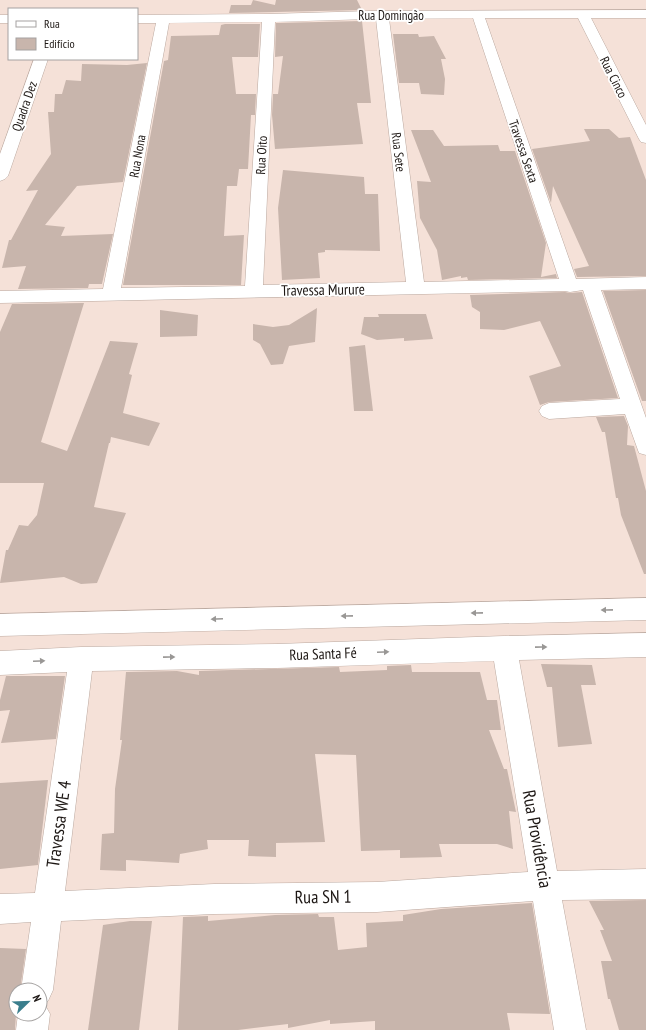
<svg xmlns="http://www.w3.org/2000/svg" width="646" height="1030" font-family="'PT Sans Narrow',sans-serif">
	<rect width="100%" height="100%" fill="#f5e1d8"/>
	<g fill="#c8b5ac">
		<path d="M253,0L275,5L276,0H357L362,10L229,13L231,5H251Z"/>
		<path d="M362,21L371,103H357L363,144L275,149L272,115L273,94H278L283,56L275,57L276,23Z"/>
		<path d="M225,24H260L258,57H232L236,94H256L255,115H251L248,169H239L237,186H227L224,236L244,235L241,285H123L164,61L168,60L171,36L219,35L221,25Z"/>
		<path d="M393,34H418L419,37L434,36L446,59H441L445,79L444,95L421,94L419,83H399Z"/>
		<path d="M147,63L123,182L77,186L45,225L65,227L61,236L113,234L102,284H89L88,288L18,289L26,266L2,268L9,240H11L38,190L26,191L51,154L48,112H54L55,94H62L66,80L81,81L82,64L127,65Z"/>
		<path d="M584,129H609L619,138L630,137L646,180V276L577,277L574,269L589,266L553,186L551,203L532,149L590,141Z"/>
		<path d="M411,130H433L444,146L498,145L500,151H515L546,243L541,277L556,274L557,278L468,280L467,277L461,278V276L442,280L437,250L420,218L417,181L431,182Z"/>
		<path d="M283,170L364,177L365,194H378L380,251L325,250V252L318,253L320,278L282,280L278,208Z"/>
		<path d="M646,290V401H642L603,291Z"/>
		<path d="M565,292L570,293L582,292L618,398L549,402L540,405L529,376L561,366L540,321L504,330L480,329V312L472,307L470,295Z"/>
		<path d="M84,303L41,442L67,451L110,341L138,343L129,374L132,375L123,413L160,423L149,446L111,437L110,443H109L94,507L126,513L97,583L81,584L64,577L0,583L6,550H8L19,525L28,526L37,515L44,483H0V332L12,304Z"/>
		<path d="M317,308L315,342L289,346L283,364L271,365L260,344L253,340V324L273,327L289,325Z"/>
		<path d="M160,310L198,315L197,336L160,337Z"/>
		<path d="M378,314H426L433,339L404,341V338L377,340L361,334L364,317H379Z"/>
		<path d="M365,345L373,411H354L349,347Z"/>
		<path d="M624,416L628,426L627,445L634,446L646,491V574H644L621,515L618,498H616L605,432H602L596,417Z"/>
		<path d="M541,664L592,665L596,685H581L592,744L558,747L552,687H547Z"/>
		<path d="M411,665L412,672H480L487,700H497L501,730H489L504,769H507L516,812L509,811L513,849L497,844H439L442,857L400,858V850L361,851L356,755L315,754L325,842L276,843V857L248,856L249,840H207L208,849L180,854L179,863L126,860V871L100,870L102,834L114,833L115,789L122,740H120L126,672L177,671L199,675V671L339,667L340,672L387,670V666Z"/>
		<path d="M6,676H65L56,739L1,743L10,710L0,711V700Z"/>
		<path d="M48,780L38,865L0,869V783Z"/>
		<path d="M646,900V1030H619L610,999H608L601,961H612L600,930H604L589,901Z"/>
		<path d="M532,903L550,1014L507,1013L510,1030H375V1021L330,1024V1020L288,1028V1024L238,1030H178L183,917L208,916V921L275,915L318,914L319,917H334L338,950L367,947L366,923L403,921V915L441,909Z"/>
		<path d="M130,921H152L139,1030H88L103,925Z"/>
		<path d="M0,948L26,949L20,990H16V1014L15,1030H0Z"/>
	</g>
	<g fill="none" stroke-linecap="round" stroke-linejoin="round">
		<g stroke="#bba9a0" stroke-width="1">
			<g id="minor">
				<path d="M646,10V18H591L646,125V143L641,142L639,139L578,18H485L576,279L646,277V289L601,290L646,418V455L639,453L625,414L549,419L542,416L539,411L542,406L549,403L620,399L583,290L570,292L565,291L0,303V291L103,289L156,23H137V15L269,14L370,11ZM473,18L559,279L424,282L389,19ZM370,19H376L406,282L263,285L275,22ZM262,22L245,286L121,288L169,23Z"/>
				<rect x="0" y="15" width="9" height="8"/>
				<path d="M34,59H48L8,176L5,179L0,181V154Z"/>
				<path d="M646,598V620L0,636V614Z"/>
				<path d="M646,633V657L519,660L557,871L646,869V899L562,900L586,1030H554L533,901L377,912L214,914L61,921L53,990L48,1001L44,1003L50,1014L48,1030H16L18,1014H40V990H21L31,922L0,924V894L35,893L67,672L0,675V651L81,647L277,644L504,636ZM494,661L528,872L377,882L214,884L65,891L92,671L277,668Z"/>
			</g>
		</g>
		<use href="#minor" fill="#fff" fill-rule="evenodd"/>
	</g>
	<defs><path id="oneway-solid" d="M-6-.8H1V-3.2L6.5 0L1 3.2V.8H-6Z"/></defs>
	<g fill="#999795">
		<use href="#oneway-solid" transform="translate(607 610) rotate(179)"/>
		<use href="#oneway-solid" transform="translate(477 613) rotate(179)"/>
		<use href="#oneway-solid" transform="translate(347 616) rotate(179)"/>
		<use href="#oneway-solid" transform="translate(217 619) rotate(178)"/>
		<use href="#oneway-solid" transform="translate(541 647) rotate(-1)"/>
		<use href="#oneway-solid" transform="translate(383 652) rotate(-2)"/>
		<use href="#oneway-solid" transform="translate(169 657) rotate(-1)"/>
		<use href="#oneway-solid" transform="translate(39 661) rotate(-3)"/>
	</g>
	<g text-anchor="middle" stroke-width="3.5" stroke-linejoin="round" paint-order="stroke">
		<g font-size="13" fill="#1d1714" stroke="#fff">
			<text x="391" y="20">Rua Domingão</text>
			<text transform="translate(614 77) rotate(63)" y="5">Rua Cinco</text>
			<text transform="translate(24 106) rotate(-71)" y="5">Quadra Dez</text>
			<text transform="translate(524 151) rotate(71)" y="5">Travessa Sexta</text>
			<text transform="translate(399 152) rotate(83)" y="5">Rua Sete</text>
			<text transform="translate(261 155) rotate(-87)" y="5">Rua Oito</text>
			<text transform="translate(137 156) rotate(-80)" y="5">Rua Nona</text>
		</g>
		<g font-size="15" fill="#1d1714" stroke="#fff">
			<text transform="translate(323 290) rotate(-1)" y="5">Travessa Murure</text>
			<text transform="translate(323 654) rotate(-2)" y="5">Rua Santa Fé</text>
		</g>
		<g font-size="18" fill="#1d1714" stroke="#fff">
			<text transform="translate(59 824) rotate(-82)" y="6">Travessa WE 4</text>
			<text transform="translate(537 839) rotate(80)" y="6">Rua Providência</text>
			<text transform="translate(323 897) rotate(-1)" y="6">Rua SN 1</text>
		</g>
	</g>
	<rect x="8" y="8" width="130" height="52" fill="#ffffff" stroke="#a5a2a1"/>
	<rect x="16" y="21" width="20" height="6" fill="#ffffff" stroke="#a5a2a1"/>
	<text x="44" y="28" font-size="12" fill="#1d1714">Rua</text>
	<rect x="16" y="38" width="20" height="12" fill="#c8b5ac" stroke="#a5a2a1"/>
	<text x="44" y="48" font-size="12" fill="#1d1714">Edifício</text>
	<g transform="translate(28 1002) rotate(67)"><circle r="19" fill="#ffffff" stroke="#a5a2a1"/>
	<path d="M0-3L7 15L0 10L-7 15Z" fill="#3a7e8d"/>
	<text y="-6" font-size="11" font-weight="bold" text-anchor="middle" fill="#1d1714">N</text>
	</g>
</svg>
